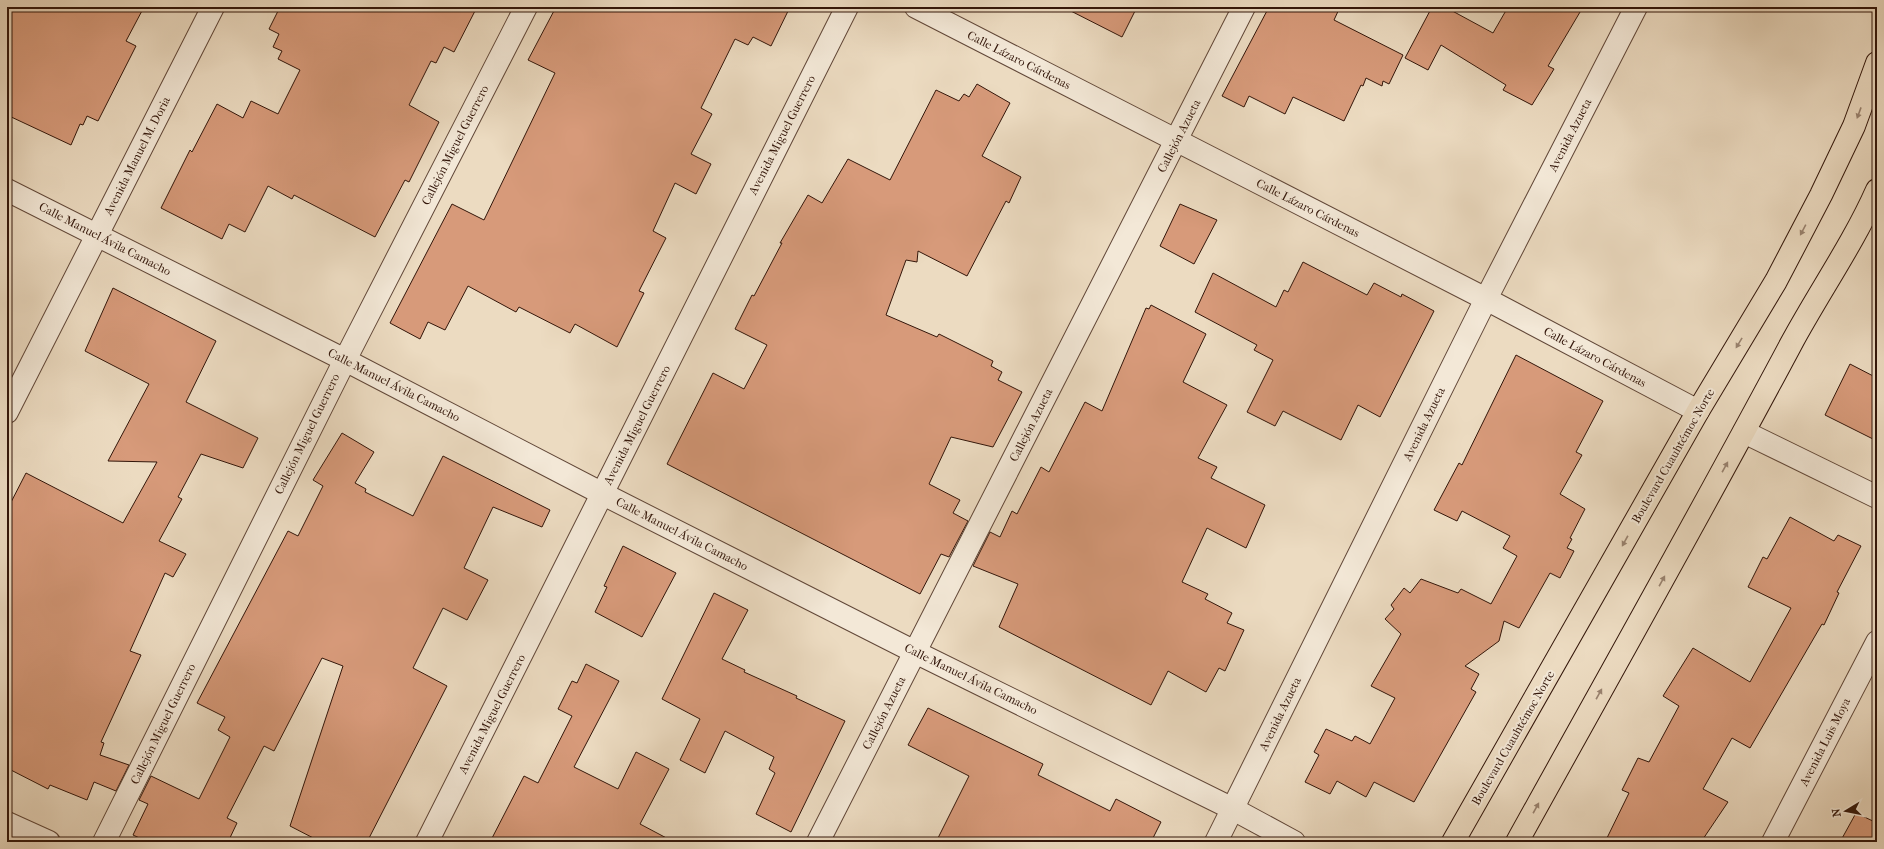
<svg xmlns="http://www.w3.org/2000/svg" width="1884" height="849" font-family="'IM FELL French Canon',serif">
	<rect width="100%" height="100%" fill="#ecdbc1"/>
	<filter id="stains"><feTurbulence type="fractalNoise" baseFrequency=".005" numOctaves="4"/><feColorMatrix values="0 0 0 0 .2 0 0 0 0 .09 0 0 0 0 .02 0 0 0 .5 -.17"/></filter>
	<radialGradient id="worn" r=".72"><stop offset=".6" stop-color="#630" stop-opacity="0"/><stop offset="1" stop-color="#630" stop-opacity=".3"/></radialGradient>
	<g fill="#d79a7a" stroke="#33160a">
		<path d="M7,7H144L126,41L136,46L98,121L87,116L83,125L80,124L71,145L7,115Z"/>
		<path d="M280,7H477L454,52L444,47L436,63L431,61L409,105L439,122L409,182L405,180L375,237L294,195L292,199L268,186L245,232L229,224L222,239L161,208L190,150L192,152L217,104L243,118L251,101L278,114L300,70L278,59L282,51L273,47L279,34L269,29Z"/>
		<path d="M556,7H790L771,46L753,37L748,45L735,39L701,108L712,114L691,154L711,164L696,194L675,183L653,231L666,238L639,291L644,293L617,347L575,324L570,333L519,307L516,312L468,286L445,330L428,322L420,339L390,323L452,204L484,220L555,73L528,60Z"/>
		<path d="M1063,7H1137L1122,37Z"/>
		<path d="M1269,7H1340L1334,20L1403,55L1389,84L1383,81L1382,86L1366,78L1363,86L1361,85L1344,121L1293,97L1285,114L1249,96L1244,107L1222,96Z"/>
		<path d="M1432,7H1445L1493,33L1508,7H1583L1548,66L1554,69L1532,105L1503,90L1506,85L1441,45L1428,70L1405,58Z"/>
		<path d="M977,84L1010,103L982,156L1021,177L1009,203L1006,201L967,276L918,251L917,262L906,260L886,315L937,337L939,334L993,361L991,366L1002,372L998,380L1022,392L993,447L951,437L929,484L960,500L953,513L968,521L949,557L941,554L920,594L667,464L713,373L744,389L767,345L735,329L752,295L754,296L782,243H780L808,195L822,203L848,159L890,180L936,90L959,101L964,94L969,97Z"/>
		<path d="M1180,204L1217,220L1194,264L1160,246Z"/>
		<path d="M1303,262L1367,295L1374,283L1401,297L1402,294L1434,311L1380,417L1358,405L1341,440L1283,411L1275,426L1247,412L1273,360L1254,350L1257,345L1195,312L1213,273L1276,307L1284,290L1288,292Z"/>
		<path d="M113,288L216,341L186,402L258,438L243,468L201,454L178,497L182,499L159,541L186,554L173,577L165,573L130,651L141,655L101,742L104,743L100,755L129,765L116,791L94,782L87,800L50,785L48,789L7,768V510L26,473L123,523L157,462L108,461L149,384L85,351Z"/>
		<path d="M1151,305L1206,334L1183,382L1227,405L1198,458L1217,467L1211,478L1265,505L1246,548L1207,528L1182,582L1208,594L1205,599L1232,613L1227,623L1244,630L1225,671L1219,668L1206,692L1168,671L1151,705L999,627L1018,584L973,566L990,532L1000,537L1012,511L1017,514L1041,467L1049,472L1085,402L1102,411L1146,308L1149,309Z"/>
		<path d="M1516,355L1603,401L1576,452L1582,455L1560,494L1585,509L1570,538L1572,539L1567,548L1574,551L1560,578L1550,573L1519,628L1504,621L1499,641L1465,666L1479,674L1471,689L1476,692L1414,802L1374,782L1366,797L1337,781L1330,794L1305,782L1319,755L1314,752L1326,729L1352,741L1355,736L1370,744L1395,698L1371,686L1401,634L1385,619L1394,609L1391,605L1404,588L1410,593L1421,579L1458,593L1461,589L1491,604L1517,556L1503,548L1510,536L1462,511L1457,521L1434,510L1459,463L1462,465Z"/>
		<path d="M1850,364L1877,378V441L1825,415Z"/>
		<path d="M342,433L374,452L355,483L366,489L365,492L413,516L443,456L550,510L542,527L493,507L464,568L488,580L467,620L443,608L413,668L447,686L367,842H321L290,826L343,666L322,658L274,751L264,746L227,818L237,823L228,842H148L133,835L148,804L139,800L151,776L199,799L230,737L218,730L225,717L197,703L288,531L298,536L323,486L313,480Z"/>
		<path d="M1790,517L1834,541L1838,535L1861,546L1837,592L1839,593L1824,625L1822,624L1750,748L1732,738L1703,789L1728,802L1701,842H1605L1629,793L1622,790L1638,758L1649,762L1679,706L1663,696L1693,648L1750,682L1791,608L1748,587L1763,557L1767,559Z"/>
		<path d="M623,546L676,573L642,637L595,612L607,587L604,586Z"/>
		<path d="M714,593L748,610L722,659L745,670L744,672L797,696L796,698L845,721L791,832L756,814L775,773L769,769L774,757L725,731L705,773L680,760L700,719L662,699Z"/>
		<path d="M586,664L619,681L574,767L618,789L636,752L669,769L640,824L674,842H490L524,776L538,783L572,716L558,709L572,681L577,683Z"/>
		<path d="M928,708L1043,764L1038,775L1110,811L1116,799L1161,822L1151,842H936L969,776L908,745Z"/>
		<path d="M1856,813L1877,823V842H1840Z"/>
	</g>
	<g fill="none" stroke-linecap="round" stroke-linejoin="round">
		<g stroke="#614738" stroke-width="24">
			<g id="minor">
				<path d="M916,7L1486,299L1698,411"/>
				<path d="M7,190L345,360L603,494L915,652L1233,809L1294,842"/>
				<path d="M7,412L213,7"/>
				<path d="M1744,432L1877,497"/>
				<path d="M7,823L49,842"/>
				<path d="M104,842L345,360L526,7"/>
				<path d="M427,842L847,7"/>
				<path d="M818,842L1244,7"/>
				<path d="M1216,842L1486,299L1636,7"/>
				<path d="M1773,842L1877,642"/>
			</g>
		</g>
		<g stroke="#33160a" stroke-width="24">
			<g id="major">
				<path d="M1453,842L1698,411L1776,281L1821,195L1854,126L1877,63"/>
				<path d="M1517,842C1609,676 1702,511 1791,344C1819,292 1853,244 1877,190"/>
			</g>
		</g>
		<use href="#minor" stroke="#f3e8d7" stroke-width="22"/>
		<use href="#major" stroke="#ecdbc1" stroke-width="22"/>
	</g>
	<defs><path id="oneway-solid" d="M-6-.8H1V-3.2L6.5 0L1 3.2V.8H-6Z"/></defs>
	<g fill="#99826f">
		<use href="#oneway-solid" transform="translate(1859 113) rotate(110)"/>
		<use href="#oneway-solid" transform="translate(1803 230) rotate(118)"/>
		<use href="#oneway-solid" transform="translate(1739 343) rotate(121)"/>
		<use href="#oneway-solid" transform="translate(1725 467) rotate(-61)"/>
		<use href="#oneway-solid" transform="translate(1625 541) rotate(119)"/>
		<use href="#oneway-solid" transform="translate(1662 581) rotate(-61)"/>
		<use href="#oneway-solid" transform="translate(1599 694) rotate(-61)"/>
		<use href="#oneway-solid" transform="translate(1536 808) rotate(-61)"/>
	</g>
	<g text-anchor="middle" stroke-width="4" stroke-linejoin="round" paint-order="stroke">
		<g font-size="12" fill="#33160a" stroke="#f3e8d7">
			<text transform="translate(1019 60) rotate(27)" y="4">Calle Lázaro Cárdenas</text>
			<text transform="translate(782 135) rotate(-63)" y="4">Avenida Miguel Guerrero</text>
			<text transform="translate(1570 135) rotate(-63)" y="4">Avenida Azueta</text>
			<text transform="translate(1179 136) rotate(-63)" y="4">Callejón Azueta</text>
			<text transform="translate(455 145) rotate(-63)" y="4">Callejón Miguel Guerrero</text>
			<text transform="translate(137 156) rotate(-63)" y="4">Avenida Manuel M. Doria</text>
			<text transform="translate(1308 208) rotate(27)" y="4">Calle Lázaro Cárdenas</text>
			<text transform="translate(105 239) rotate(27)" y="4">Calle Manuel Ávila Camacho</text>
			<text transform="translate(1595 357) rotate(28)" y="4">Calle Lázaro Cárdenas</text>
			<text transform="translate(394 385) rotate(27)" y="4">Calle Manuel Ávila Camacho</text>
			<text transform="translate(1424 424) rotate(-64)" y="4">Avenida Azueta</text>
			<text transform="translate(637 425) rotate(-63)" y="4">Avenida Miguel Guerrero</text>
			<text transform="translate(1031 425) rotate(-63)" y="4">Callejón Azueta</text>
			<text transform="translate(307 434) rotate(-64)" y="4">Callejón Miguel Guerrero</text>
			<text transform="translate(1673 456) rotate(-60)" y="4">Boulevard Cuauhtémoc Norte</text>
			<text transform="translate(682 534) rotate(27)" y="4">Calle Manuel Ávila Camacho</text>
			<text transform="translate(971 679) rotate(26)" y="4">Calle Manuel Ávila Camacho</text>
			<text transform="translate(884 713) rotate(-63)" y="4">Callejón Azueta</text>
			<text transform="translate(492 714) rotate(-63)" y="4">Avenida Miguel Guerrero</text>
			<text transform="translate(1280 714) rotate(-64)" y="4">Avenida Azueta</text>
			<text transform="translate(163 724) rotate(-64)" y="4">Callejón Miguel Guerrero</text>
			<text transform="translate(1513 738) rotate(-60)" y="4">Boulevard Cuauhtémoc Norte</text>
			<text transform="translate(1825 742) rotate(-63)" y="4">Avenida Luis Moya</text>
		</g>
	</g>
	<rect width="1884" height="849" fill="none" stroke="#ecdbc1" stroke-width="24"/>
	<rect x="8" y="8" width="1868" height="833" fill="none" stroke="#33160a" stroke-width="2"/>
	<rect x="12" y="12" width="1860" height="825" fill="none" stroke="#33160a"/>
	<g transform="translate(1846 811) rotate(260)" stroke="#f3e8d7" stroke-width="3" paint-order="stroke">
	<path d="M0-3L7 15L0 10L-7 15Z" fill="#33160a"/>
	<text y="-6" font-size="11" font-weight="bold" text-anchor="middle" fill="#33160a">N</text>
	</g>
	<rect width="100%" height="100%" filter="url(#stains)"/>
	<rect width="100%" height="100%" fill="url(#worn)"/>
</svg>
